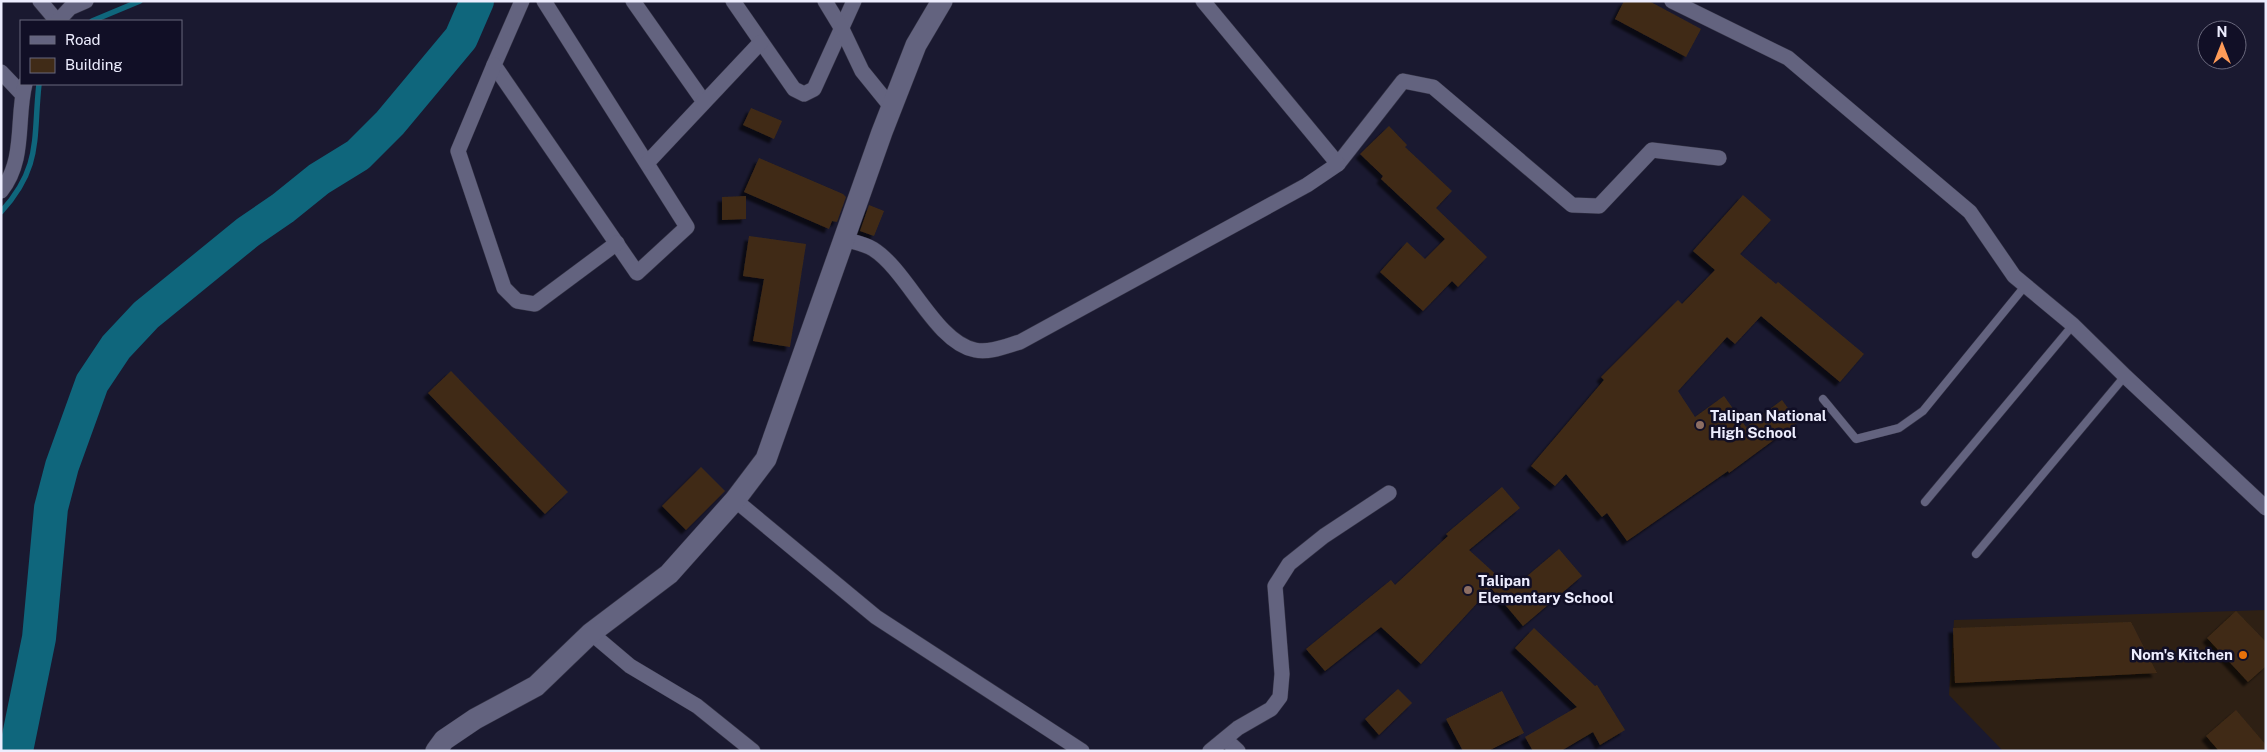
<svg xmlns="http://www.w3.org/2000/svg" width="2267" height="752" font-family="'Public Sans',sans-serif">
	<defs>
		<filter id="shadow"><feDropShadow dx="-4.5" dy="4.5" stdDeviation="1" flood-color="#0009"/></filter>
	</defs>
	<rect width="100%" height="100%" fill="#1a1930"/>
	<path fill="#2e2014" d="M2266,610V751H2003L1949,695L1954,620Z"/>
	<g fill="none" stroke-linecap="round" stroke-linejoin="round">
		<g stroke="#0f667c" stroke-width="5.5">
			<path d="M92,21L140,1"/>
			<path d="M1,212C42,167 33,138 39,84"/>
		</g>
		<path stroke="#0f667c" stroke-width="34" d="M16,751L39,638L51,508L62,466L92,383L116,347L146,315L248,232L283,208L319,179L358,155L390,123L461,38L477,1"/>
	</g>
	<g fill="#402b17" filter="url(#shadow)">
		<path d="M1624,1H1649L1701,29L1686,57L1615,19Z"/>
		<path d="M751,108L782,121L774,139L743,125Z"/>
		<path d="M1389,126L1407,145L1405,147L1452,191L1436,208L1487,257L1458,287L1452,281L1423,311L1380,272L1407,242L1425,259L1445,239L1381,179L1383,176L1360,154Z"/>
		<path d="M759,158L843,194L846,197L837,222L832,221L829,229L744,192Z"/>
		<path d="M1743,195L1771,220L1740,254L1776,284L1778,282L1864,354L1840,382L1761,316L1735,344L1727,337L1678,391L1695,417L1724,396L1746,427L1782,400L1798,422L1729,473L1728,471L1627,541L1607,513L1602,517L1566,474L1555,486L1531,466L1604,380L1601,377L1678,300L1682,304L1715,270L1693,251Z"/>
		<path d="M746,196V219L722,220V197Z"/>
		<path d="M869,205L884,211L874,236L860,231Z"/>
		<path d="M749,236L806,244L790,347L753,341L764,279L743,276Z"/>
		<path d="M451,371L568,492L545,514L428,393Z"/>
		<path d="M701,467L725,491L686,530L662,506Z"/>
		<path d="M1502,487L1520,508L1469,550L1512,589L1559,549L1582,576L1523,626L1491,588L1421,664L1381,627L1325,671L1306,649L1391,580L1395,585L1448,536L1446,534Z"/>
		<path d="M2236,611L2266,642V666L2248,682L2207,638Z"/>
		<path d="M2131,622L2157,673L1955,683L1953,628Z"/>
		<path d="M1534,628L1595,686L1597,685L1625,730L1600,745L1593,732L1561,751H1533L1525,737L1577,707L1515,648Z"/>
		<path d="M1398,689L1412,703L1379,735L1365,719Z"/>
		<path d="M1502,691L1524,733L1488,751H1463L1446,719Z"/>
		<path d="M2236,710L2266,745V751H2219L2206,736Z"/>
	</g>
	<g fill="none" stroke-linecap="round" stroke-linejoin="round">
		<g stroke="#343345" stroke-width="9">
			<g id="lane">
				<path d="M1823,399L1856,439L1899,428L1923,411L2025,286"/>
				<path d="M1925,502L2073,325"/>
				<path d="M1976,554L2125,376"/>
			</g>
		</g>
		<g stroke="#343345" stroke-width="16">
			<g id="street">
				<path d="M40,1L57,21"/>
				<path d="M522,1L494,65L637,273L687,227L544,1"/>
				<path d="M633,1L704,102"/>
				<path d="M733,1L794,89L804,94L814,89L854,1"/>
				<path d="M825,1L842,29L862,71L892,108"/>
				<path d="M1672,1L1788,58L1970,212L2014,276L2073,325L2125,376L2266,508"/>
				<path d="M58,21L70,8L86,1"/>
				<path d="M494,65L458,151L504,288L517,301L535,304L617,243"/>
				<path d="M1,72L22,94"/>
				<path d="M647,163L761,42"/>
				<path d="M1338,164L1403,81L1433,87L1572,205L1599,206L1652,150L1719,158"/>
				<path d="M1,191C26,160 16,119 25,84"/>
				<path d="M844,239C853,242 865,244 873,249C908,271 935,342 975,350C990,353 1006,346 1020,342L1307,185L1338,164L1203,1"/>
				<path d="M735,500L876,617L1082,751"/>
				<path d="M591,633L630,666L697,706L753,751"/>
				<path d="M1225,739L1238,751"/>
				<path d="M1210,751L1238,728L1271,709L1280,697L1282,674L1275,586L1289,564L1324,536L1389,493"/>
			</g>
		</g>
		<g stroke="#343345" stroke-width="22">
			<path id="secondary" d="M436,751L444,740L475,719L536,686L591,633L669,574L735,500L766,459L882,132L916,45L942,1"/>
		</g>
		<use href="#lane" stroke="#63637f" stroke-width="8"/>
		<use href="#street" stroke="#63637f" stroke-width="15"/>
		<use href="#secondary" stroke="#63637f" stroke-width="21"/>
	</g>
	<g fill="#8d6e63" stroke="#110f26" stroke-width="2">
		<circle cx="1700" cy="425" r="5"/>
		<circle cx="1468" cy="590" r="5"/>
	</g>
	<circle fill="#e8710a" stroke="#110f26" stroke-width="2" cx="2243" cy="655" r="5"/>
	<g text-anchor="middle" stroke-width="5" stroke-linejoin="round" paint-order="stroke">
		<g font-size="15" font-weight="bold" fill="#ededfe" stroke="#110f26" text-anchor="start">
			<text x="1710" y="421">Talipan National<tspan x="1710" dy="17">High School</tspan></text>
			<text x="1478" y="586">Talipan<tspan x="1478" dy="17">Elementary School</tspan></text>
			<text x="2233" y="660" text-anchor="end">Nom's Kitchen</text>
		</g>
	</g>
	<rect width="2267" height="752" fill="none" stroke="#ededfe" stroke-width="5"/>
	<rect x="20" y="20" width="162" height="65" fill="#110f26" stroke="#69687c"/>
	<rect x="30" y="36" width="25" height="8" fill="#63637f" stroke="#69687c"/>
	<text x="65" y="45" font-size="15" fill="#ededfe">Road</text>
	<rect x="30" y="58" width="25" height="15" fill="#402b17" stroke="#69687c"/>
	<text x="65" y="70" font-size="15" fill="#ededfe">Building</text>
	<g transform="translate(2222 45)"><circle r="24" fill="#110f26" stroke="#69687c"/>
	<path d="M0-4L9 19L0 12L-9 19Z" fill="#fe9b58"/>
	<text y="-8" font-size="14" font-weight="bold" text-anchor="middle" fill="#ededfe">N</text>
	</g>
</svg>
